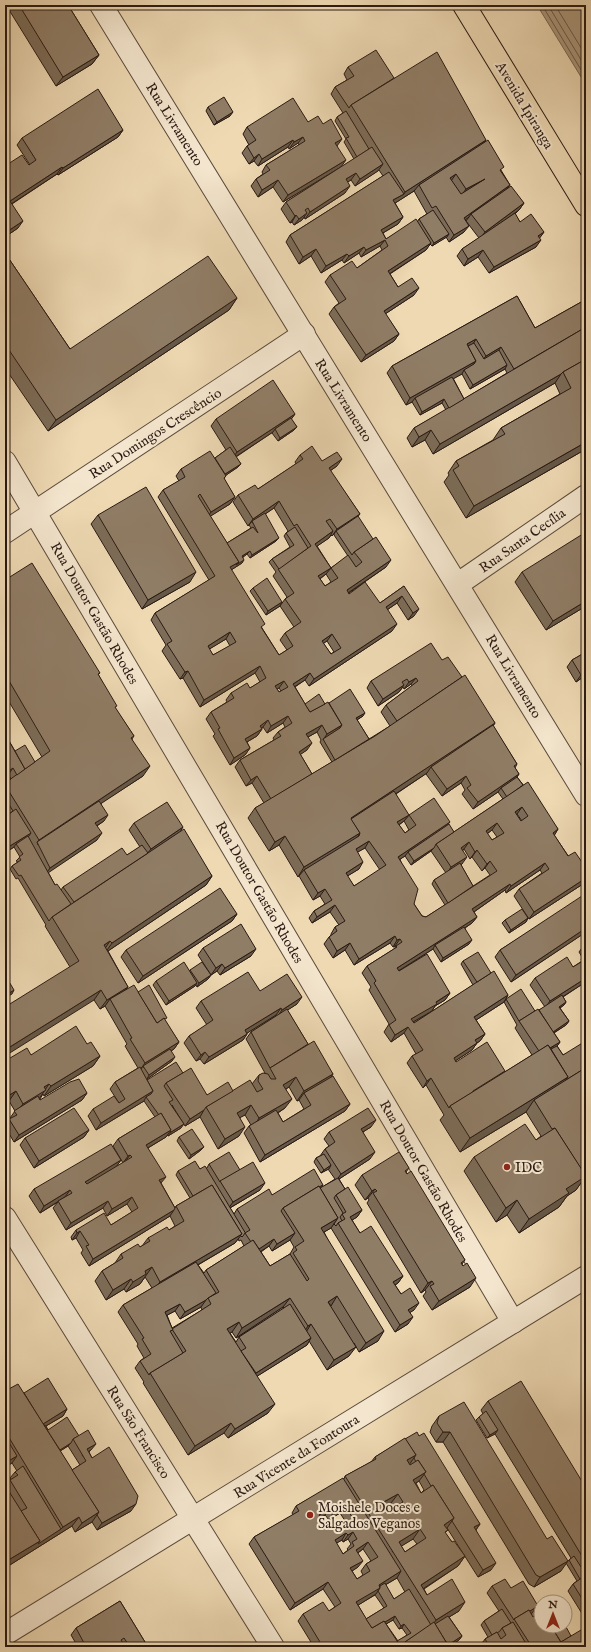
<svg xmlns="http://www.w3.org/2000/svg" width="591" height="1652" font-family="'IM FELL English',serif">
	<rect width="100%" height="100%" fill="#eed9b3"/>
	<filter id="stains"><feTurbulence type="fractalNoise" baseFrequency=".005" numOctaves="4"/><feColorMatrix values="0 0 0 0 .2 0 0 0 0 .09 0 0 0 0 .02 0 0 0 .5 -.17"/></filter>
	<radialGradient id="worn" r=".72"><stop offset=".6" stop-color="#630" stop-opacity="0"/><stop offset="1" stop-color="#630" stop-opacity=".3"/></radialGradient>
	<path fill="#ab987d" stroke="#776653" d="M537,5H586V85Z"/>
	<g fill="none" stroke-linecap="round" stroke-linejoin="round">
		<g stroke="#6a5948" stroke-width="1">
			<path d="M542,5L586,78"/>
			<path d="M548,5L586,68"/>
			<path d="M555,5L586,56"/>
		</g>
		<g stroke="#5b4a3b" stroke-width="24">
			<g id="minor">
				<path d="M101,5L586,795"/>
				<path d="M5,462L513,1322"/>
				<path d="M5,532L304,334"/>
				<path d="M458,584L586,496"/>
				<path d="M5,1218L273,1647"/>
				<path d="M5,1634L586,1277"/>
			</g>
		</g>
		<g stroke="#2a1a13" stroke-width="24">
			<path id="major" d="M464,5L586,205"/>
		</g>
		<use href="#minor" stroke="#f4e6ce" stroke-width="22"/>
		<use href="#major" stroke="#eed9b3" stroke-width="22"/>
	</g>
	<g fill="#7c6c58" stroke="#2a1a13" fill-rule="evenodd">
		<path d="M6,5H68L99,55L92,64L56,86Z"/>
		<path d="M348,67L394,78L484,142L510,185L508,188L524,203L519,210L515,214L520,222L544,232L539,238L536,247L489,273L478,257L464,266L457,256L462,249L479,238L466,221L469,217L465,220L464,232L449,242L446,237L432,246L430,244L426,250L390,274L398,287L414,295L385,314L399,334L394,341L361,362L329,314L334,307L339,303L325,282L330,275L357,268L382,250L380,246L361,257L359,253L344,263L342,260L321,273L311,256L299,264L286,242L290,235L383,176L379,170L355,186L351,180L347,182L345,193L305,219L304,217L302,220L294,225L292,222L290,223L281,209L286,202L354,159L344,142L346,139L335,121L337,117L343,113L331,94L335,87L347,80L344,74ZM414,191L427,214L419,219L418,221L386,239L383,233L398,224L403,217L395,203Z"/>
		<path d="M208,107L230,116L214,125L206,111Z"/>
		<path d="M308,122L337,146L341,167L283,202L273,187L258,197L251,186L256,179L263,174L262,172L266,165L299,145L298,143L289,149L288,147L258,166L254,161L249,164L242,153L247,146L249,145L243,134L247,127Z"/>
		<path d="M123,130L118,137L58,175L57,174L12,204L18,228L5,237V166L30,165L17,145L22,138Z"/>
		<path d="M5,253L70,349L237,298L229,310L48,431L5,368Z"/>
		<path d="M517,296L535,328L583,301L586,449L466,518L444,482L449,475L448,473L456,461L493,440L501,428L560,394L555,383L433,454L425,440L412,447L407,438L414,428L446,410L442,403L420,415L412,402L406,405L387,373L392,366ZM505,369L507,373L464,399L453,378L462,374L470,389Z"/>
		<path d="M295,414L291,419L297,427L294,430L278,441L272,433L273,432L236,457L241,464L238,467L226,475L224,479L235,497L230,504L210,516L227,543L251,528L249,525L250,524L248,526L233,502L238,495L258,489L296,464L295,462L300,455L337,466L330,471L360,514L357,517L386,567L349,593V594L380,603L404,586L414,616L408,620L397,603L387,610L392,631L309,686L305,680L295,687L305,704H325L329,703L363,716L357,720L369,739L390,726L381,712L386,705L412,686L411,684L404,689L403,687L399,692L378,706L367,688L371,681L442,660L462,677L495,723L493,726L517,764L515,768L519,774L517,777L558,829L554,835L586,882L529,919L514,896L519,889L542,873L540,870L506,893L505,890L474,912L477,917L472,923L465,928L469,944L441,962L433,949L399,971L450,993L445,1000L435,1006L432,1011L413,1022L414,1023L473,985L461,964L463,961L491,973L508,995L504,1002L476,1020L485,1034L480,1041L477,1043L472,1050L455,1061L456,1062L505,1072L532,1055L515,1028L517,1025L504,1002L506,999L535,1011L539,1010L545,1007L530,985L535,978L573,967L582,961L581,960L582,957L579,952L584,945L586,944V993L581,985L563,997L566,1002L564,1005L560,1008L569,1021L566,1025L554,1033L560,1042L557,1046L563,1055L586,1045V1181L584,1178L576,1190L567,1196L559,1207L519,1233L507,1215L496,1222L464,1171L474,1157L536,1140L541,1136L526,1112L460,1152L440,1120L444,1115L426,1085L423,1088L407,1063L412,1056L416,1054L404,1033L391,1042L384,1032L389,1024L369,990L371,987L362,973L367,966L394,949L396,946H395L393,947L390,943L354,965L345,950L333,958L324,944L329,937L331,935V934L335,927L339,925L330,912L312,923L309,918L314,911L325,904L320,896L313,900L299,876L298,877L279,845L269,851L248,818L255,808L264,803L252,783L246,786L235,767L240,760L274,740L273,738L278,732L285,727L283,723L267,733L263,727L262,728V729L257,736L247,742L250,748L245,755L230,765L213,736L215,734L206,719L211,712L227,702L226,700L231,693L250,688L260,682L255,673L200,707L183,678L180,679L162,651L166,645L151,620L155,613L209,580L158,497L163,490L179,481L176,476L181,469L215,458L226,450L211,426L216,419ZM274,508L288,531L286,533L284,536L290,547L272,559L269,562L276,572L273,576L287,597L285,599L280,606L294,627L285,633L280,640L287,650L279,655L262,628L231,570L242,563L243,557L247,554L250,558L276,541L265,514ZM334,534V535L348,556L331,568L317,546L329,538L331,535L332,536ZM326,574L331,582L325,586L320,579ZM226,639L230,646L213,655L209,649ZM327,641L334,652L331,654L323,643ZM279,688L281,691L279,692L277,689ZM317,732L321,740L320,742L332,762L312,774L300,754L307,750L308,737ZM427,773L426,774L442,796L461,783L465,790L462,794L473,809L498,792L503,799L454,832L448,825L409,815L404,821L409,830L405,833L399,825L404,821L396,794ZM517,814L522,821H521L516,815ZM492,830L497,837L492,840L487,834ZM365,848L380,870L354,886L347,876L359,869L357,852ZM464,849L470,859L472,857L482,871L485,868L490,875L473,886L461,865L462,864L463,850ZM431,851L446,873L434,880L432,884L445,905L426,917L422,916L414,904L400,859L405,856L411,865Z"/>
		<path d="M98,515L190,582L142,609L91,524Z"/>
		<path d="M522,572L586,606L546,630L515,582Z"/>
		<path d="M5,580L100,673L98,674L115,708L134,736L132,739L143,776L101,803L104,821L97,826V840L48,872L55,885L61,890L63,887L127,855L140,847L129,830L134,823L179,832L212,876L206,885L108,951L128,987L126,990L138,992L165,1021L179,1042L174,1049L171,1051L172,1061L147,1079V1080L183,1073L207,1095L233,1091L252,1084L259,1075L265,1073L246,1039L251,1032L276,1016V1015L247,1033V1034L243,1040L204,1064L200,1059L196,1061L184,1043L189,1036L207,1025L196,1008L201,1001L260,991L297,1004L287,1010L308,1044L333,1074L331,1077L350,1104L345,1111L260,1162L244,1133L249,1126L251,1125L245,1115L240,1117L239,1136L218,1149L200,1117L185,1126L172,1105L181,1128L168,1136V1135L166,1137L148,1148L161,1183L175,1208L176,1206L190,1198L176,1175L178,1171L207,1168L209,1164L240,1170L260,1190L230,1208L234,1214L237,1209L272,1195L323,1185L321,1188L335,1179L328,1169L321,1173L314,1162L316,1158L320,1156L325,1149L329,1146L324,1139L329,1132L371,1127L363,1132L370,1159L339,1179L345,1189L362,1210L357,1217L352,1220L360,1233L403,1276L398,1283L395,1285L401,1294L414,1310L410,1312L408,1324L395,1332L331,1228L324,1232L378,1341L359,1352L354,1343L349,1356L327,1370L309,1341L307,1345L257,1376L268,1413L228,1438L224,1433L188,1455L143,1383L144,1382L135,1368L140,1361L144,1358L137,1346L138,1344L118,1312L123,1305L152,1288L145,1277L140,1284L126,1292L124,1289L106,1300L95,1281L102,1271L115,1263L121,1254L140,1247L142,1246L148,1238L169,1230L175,1226L170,1216L89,1266L81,1253L83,1250L76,1238L72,1240L71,1237L76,1230L111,1225L132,1212L127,1204L107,1216L103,1208L66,1230L53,1208L58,1202L40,1213L29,1196L34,1189L121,1160L116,1167L123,1163L113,1146L118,1139L155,1117L144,1101L96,1130L88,1116L93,1109L119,1103L110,1089L115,1082L138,1068L125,1046L127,1044L105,1006L100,1009L94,1000L70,967L45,926L46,925L18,878L16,879L10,869L12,866L18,862L16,861L20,857L14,847L5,853V734L15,751L35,762L42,757L5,695ZM289,1087L297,1101L299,1100L304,1109L283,1122L278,1113L285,1108L286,1089ZM238,1239L239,1241L241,1240L244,1246L206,1270L204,1273L198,1265L235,1243ZM290,1240L294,1247L290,1254L270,1266L261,1252L269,1246L272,1251ZM201,1307V1308L202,1310L172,1328L167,1315L175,1311L180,1319ZM283,1307L284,1308L239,1337L236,1342L230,1333L232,1332L236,1338Z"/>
		<path d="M253,588L280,606L266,615L250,591Z"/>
		<path d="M586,652V675L576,682L567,667L572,660Z"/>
		<path d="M586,896V932L511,982L495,957L500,950Z"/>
		<path d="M237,914L232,921L138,983L121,957L126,950Z"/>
		<path d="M528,918L526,922L509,933L502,923L505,920Z"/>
		<path d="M203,948L251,956L220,975L217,971L211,975L198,955Z"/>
		<path d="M190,970L211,975L208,979L197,987L196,985L195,986L166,1005L153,985L156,981L190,971Z"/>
		<path d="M87,1044L100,1056L93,1066L44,1096L43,1094L40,1099V1100L87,1093L82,1100L14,1142L5,1127V1125L10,1119V1118L15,1111L9,1101L5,1103V1061L31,1055Z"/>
		<path d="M89,1130L84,1137L34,1168L20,1145L25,1138Z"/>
		<path d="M179,1137L201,1150L189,1159L177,1141Z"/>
		<path d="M409,1168L406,1172L465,1260L462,1264L470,1287L432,1310L423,1296L426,1292L425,1290L421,1293L367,1203L369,1200L368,1198L365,1200L355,1185L362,1175Z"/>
		<path d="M5,1391L24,1393L67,1409L63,1416L46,1426L48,1430L79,1436L91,1450L89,1452L92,1458L131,1511L97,1530L92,1522L75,1532L72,1526L5,1568V1485L6,1486L11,1479L10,1478L15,1472L17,1471L12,1463L5,1467ZM68,1446L80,1465L72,1470L60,1451Z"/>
		<path d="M488,1401L586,1488V1620L568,1591L573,1584L577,1581L566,1563L571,1558L495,1434L487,1438L476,1420L479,1417L483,1414L481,1410Z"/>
		<path d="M439,1416L561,1571L534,1587L529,1584L443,1442H436L430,1432L432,1426Z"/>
		<path d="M419,1436L480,1524L476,1530L491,1570L478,1577L447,1528H446L448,1530L445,1533L452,1542L465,1556L458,1566L424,1589L427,1595L459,1611L449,1617L462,1636L459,1640L449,1647H314L298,1621L303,1614L329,1611L335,1607L323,1589L290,1610L249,1544L254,1537L293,1515L292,1513L296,1506L344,1479L345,1476L371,1462L375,1457L405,1439ZM419,1481L424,1490L421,1493L416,1483ZM391,1503L394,1508L386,1513L383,1508ZM340,1513L347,1524L342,1527H326L321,1518L325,1515L329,1520ZM348,1539L351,1544L347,1549L348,1550L343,1554L336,1543L342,1540L343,1542ZM413,1539L417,1544L405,1552L401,1546ZM363,1549L371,1561L366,1564L361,1571L363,1575L357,1579L352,1571L358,1567V1553ZM397,1578L405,1592L394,1599L385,1585ZM375,1595L384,1608L366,1619L358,1605ZM393,1620L399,1629L402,1628L407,1635L398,1641L386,1624Z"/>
		<path d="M492,1586L511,1588L538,1606L535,1609L586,1647H475L483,1642L485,1639L488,1637L481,1625L484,1621L499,1611L487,1593Z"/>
		<path d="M120,1601L148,1647H77H78L71,1635L76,1628Z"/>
	</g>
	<g fill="#655847" stroke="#2a1a13">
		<path d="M99,55L92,64L56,86L63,77Z"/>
		<path d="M233,112L230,116L214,125L217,122Z"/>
		<path d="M123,130L118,137L58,175L63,168Z"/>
		<path d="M303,137L298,143L289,149L294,142Z"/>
		<path d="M342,139L337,146L331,150L335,143Z"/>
		<path d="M293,140L288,147L258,166L262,159Z"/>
		<path d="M486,140L479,150L419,185L414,191L389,207L393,200L404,194L405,192Z"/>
		<path d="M259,154L254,161L249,164L254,158Z"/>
		<path d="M346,160L341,167L283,202L288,195Z"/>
		<path d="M383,164L378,171L355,186L360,179Z"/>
		<path d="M62,167L57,174L5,208L10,201Z"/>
		<path d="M356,173L351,180L341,186L346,179Z"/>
		<path d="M456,174L451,181L450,178Z"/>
		<path d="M485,179L461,196L466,189Z"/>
		<path d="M278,180L273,187L258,197L262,190Z"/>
		<path d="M510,185L505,191L471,214L469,217L459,225L464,218Z"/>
		<path d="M350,186L345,193L305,219L310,212Z"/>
		<path d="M524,203L519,210L480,239L485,232Z"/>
		<path d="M307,213L302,220L294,225L299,219Z"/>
		<path d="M296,215L292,222L290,223L295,216Z"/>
		<path d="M403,217L398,224L376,237L381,230Z"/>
		<path d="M23,221L18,228L5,237V233Z"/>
		<path d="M469,226L464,232L449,242L454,235Z"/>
		<path d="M544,232L539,239L538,236Z"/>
		<path d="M449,234L447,237L432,246L434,243Z"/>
		<path d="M385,240L380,246L361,257L366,250Z"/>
		<path d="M541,240L536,247L489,273L494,267Z"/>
		<path d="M431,243L426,250L383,278L388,271Z"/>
		<path d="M364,247L359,253L344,263L349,256Z"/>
		<path d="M316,249L311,256L299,264L303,257Z"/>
		<path d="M483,250L478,257L464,266L468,259Z"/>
		<path d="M347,254L342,260L321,273L326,266Z"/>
		<path d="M419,288L414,295L379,318L384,311Z"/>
		<path d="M237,298L229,310L48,431L56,420Z"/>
		<path d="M399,334L394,341L361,362L366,355Z"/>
		<path d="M476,339L472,346L466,349L467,344Z"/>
		<path d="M501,347L496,354L481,362L486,356Z"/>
		<path d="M476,361L471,368L464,370L462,374L416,400L415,398L412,402L406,405L410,398Z"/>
		<path d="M507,365L505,369L470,389L473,385Z"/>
		<path d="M561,374L555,383L433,454L440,444Z"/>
		<path d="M444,399L442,403L420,415L422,412Z"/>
		<path d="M295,414L290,421L275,429L273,432L232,459L237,452Z"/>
		<path d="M297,427L294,430L278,441L280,438Z"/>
		<path d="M431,430L425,440L412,447L419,437Z"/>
		<path d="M586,442V449L466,518L474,506Z"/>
		<path d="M342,459L337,466L324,475L329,468Z"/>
		<path d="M241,464L238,467L219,480L222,476Z"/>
		<path d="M235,497L230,504L206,519L211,512Z"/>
		<path d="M279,501L274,508L252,523V521L248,526L253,519Z"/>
		<path d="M360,514L355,520L336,531L334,534L332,536L337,529Z"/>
		<path d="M333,531L329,538L310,551L315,544Z"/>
		<path d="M279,538L276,541L250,558L252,555Z"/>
		<path d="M250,551L247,554L239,560L242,556Z"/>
		<path d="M244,560L242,563L225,574L230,567L239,562Z"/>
		<path d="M391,560L386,567L342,597L347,590Z"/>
		<path d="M331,568L326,574L314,583L318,576Z"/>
		<path d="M196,572L190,582L142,609L148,600Z"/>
		<path d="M402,596L397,603L381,614L386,607Z"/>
		<path d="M586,601V606L546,630L553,621Z"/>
		<path d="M282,602L280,606L266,615L268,611Z"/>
		<path d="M419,609L414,616L408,620L413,613Z"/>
		<path d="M397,624L392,631L309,686L314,679Z"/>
		<path d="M230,632L226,639L203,653L208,646Z"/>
		<path d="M332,634L327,641L317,648L322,641Z"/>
		<path d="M260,666L255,673L200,707L204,700Z"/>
		<path d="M188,671L183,678L180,679L185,672Z"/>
		<path d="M586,671V675L576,682L581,675Z"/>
		<path d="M310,673L305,680L288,691L293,684Z"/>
		<path d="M416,678L411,684L404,689L409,682Z"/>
		<path d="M284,681L279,688L271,693L275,686Z"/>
		<path d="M404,685L399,692L378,706L383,699Z"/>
		<path d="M365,713L363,716L353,722L356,718Z"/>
		<path d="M288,716L283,723L267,733L271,726Z"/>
		<path d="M268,720L263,727L255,732L260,726Z"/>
		<path d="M495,723L488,733L431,767L427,773L350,824L351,818Z"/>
		<path d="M322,725L317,732L301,741L306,734Z"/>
		<path d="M342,725L337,732L323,740L327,734Z"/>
		<path d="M262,729L257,736L240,746L245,739Z"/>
		<path d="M312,743L307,750L294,759L299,752Z"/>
		<path d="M250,748L245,755L230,765L234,758Z"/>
		<path d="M150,766L143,776L38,845L37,842L39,840Z"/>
		<path d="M13,768L8,775L7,772Z"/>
		<path d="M519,774L514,781L501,788L498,792L473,809L478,802Z"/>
		<path d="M257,776L252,783L246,786L251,780Z"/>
		<path d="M466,776L461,783L442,796L447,789Z"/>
		<path d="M522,807L517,814L510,819L515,812Z"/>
		<path d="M108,815L104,821L90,830L95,823Z"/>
		<path d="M409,815L404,821L393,829L397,822Z"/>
		<path d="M450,822L445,828L408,852L405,856L393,864L398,857Z"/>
		<path d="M497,823L492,830L481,838L486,831Z"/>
		<path d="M183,827L179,834L146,855L151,849Z"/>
		<path d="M558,829L554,836L553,833Z"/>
		<path d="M31,833L26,840L16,844L14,847L5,853V849Z"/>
		<path d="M102,833L97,840L45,875L50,868Z"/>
		<path d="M360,833L354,843L304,870L299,876L298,877L304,867Z"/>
		<path d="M285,836L279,845L269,851L275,842Z"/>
		<path d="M369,841L365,848L351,856L356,849Z"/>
		<path d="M469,842L464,849L456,855L461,848Z"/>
		<path d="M434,848L431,851L411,865L414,861Z"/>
		<path d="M477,850L472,857L470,859L475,852Z"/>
		<path d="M467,857L462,864L447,874L451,867Z"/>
		<path d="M490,861L485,868L482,871L487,864Z"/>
		<path d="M363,862L359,869L341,880L346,873Z"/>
		<path d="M545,863L540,870L506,893L511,886Z"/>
		<path d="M212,876L206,885L105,953L112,943Z"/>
		<path d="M586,878V882L529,919L534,912Z"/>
		<path d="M510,884L505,890L468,916L472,909Z"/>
		<path d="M325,889L320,896L313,900L318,893Z"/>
		<path d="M335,905L330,912L312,923L317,917Z"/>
		<path d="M237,914L232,921L138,983L143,976Z"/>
		<path d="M477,917L472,923L436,947L435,945L433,949L392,975L397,968Z"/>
		<path d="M528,918L526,922L509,933L511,930Z"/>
		<path d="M586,928V932L511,982L516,975Z"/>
		<path d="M395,936L390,943L354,965L359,959Z"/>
		<path d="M400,939L395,946L393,947L397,940Z"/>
		<path d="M472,940L469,944L441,962L443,958Z"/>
		<path d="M110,941L104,950V945Z"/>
		<path d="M350,943L345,950L333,958L337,951Z"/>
		<path d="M256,949L251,956L220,975L225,968Z"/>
		<path d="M222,964L217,971L211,975L216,968Z"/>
		<path d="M211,975L208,979L197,987L199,983Z"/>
		<path d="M586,978L581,985L545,1008L550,1001Z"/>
		<path d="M197,983L195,986L166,1005L169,1001Z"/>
		<path d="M128,987L121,996L110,999L105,1006L100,1009L107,1000Z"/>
		<path d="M14,990L12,994L5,998V996Z"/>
		<path d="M101,990L94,1000L5,1056V1050Z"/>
		<path d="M450,993L445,1000L435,1006L432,1011L406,1026L411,1019Z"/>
		<path d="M508,995L504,1002L470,1024L474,1017Z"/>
		<path d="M302,997L297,1004L277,1017L282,1010Z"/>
		<path d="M566,1002L564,1005L557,1010L559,1007Z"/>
		<path d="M281,1008L276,1015L241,1037L245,1030Z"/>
		<path d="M569,1021L566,1025L547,1037L550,1034Z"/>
		<path d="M408,1027L404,1033L391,1042L395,1035Z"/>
		<path d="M247,1034L243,1040L204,1064L209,1057Z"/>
		<path d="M485,1034L480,1041L470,1047L475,1040Z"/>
		<path d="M179,1042L174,1049L144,1068L143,1066L140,1070L145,1063Z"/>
		<path d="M560,1042L555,1049L541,1054Z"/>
		<path d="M477,1043L472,1050L449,1065L454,1058Z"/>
		<path d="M205,1052L200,1059L196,1061L201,1055Z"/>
		<path d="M100,1056L93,1066L44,1096L51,1086Z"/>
		<path d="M175,1057L172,1061L147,1079L149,1075Z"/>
		<path d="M333,1074L327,1083L304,1093L299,1100L297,1101L304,1091Z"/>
		<path d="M296,1077L289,1087L277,1094L283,1085Z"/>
		<path d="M568,1077L558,1091L534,1100L526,1112L460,1152L470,1138Z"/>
		<path d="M431,1078L426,1085L423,1088L427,1081Z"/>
		<path d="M49,1084L39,1099L16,1113L23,1104L44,1087Z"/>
		<path d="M16,1091L9,1101L5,1103V1101L8,1096Z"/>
		<path d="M153,1091L149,1098L146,1097L144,1101L96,1130L101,1123Z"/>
		<path d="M87,1093L82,1100L14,1142L19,1135Z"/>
		<path d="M292,1099L285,1108L253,1128L259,1118Z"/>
		<path d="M350,1104L345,1111L260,1162L265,1155Z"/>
		<path d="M251,1105L245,1115L230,1123L237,1113Z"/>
		<path d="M204,1110L200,1117L185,1126L190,1119Z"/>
		<path d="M376,1120L371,1127L356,1136L361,1129Z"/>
		<path d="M184,1124L181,1128L168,1136L171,1132Z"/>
		<path d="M245,1127L239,1136L218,1149L225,1139Z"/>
		<path d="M89,1130L84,1137L34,1168L39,1161Z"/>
		<path d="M171,1130L166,1137L141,1152L146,1145Z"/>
		<path d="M204,1147L201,1150L189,1159L191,1155Z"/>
		<path d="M375,1152L370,1159L336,1181L341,1174Z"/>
		<path d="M130,1155L125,1162L123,1163L128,1156Z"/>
		<path d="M121,1160L116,1167L80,1189L85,1182Z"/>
		<path d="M331,1165L329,1169L321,1173L324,1170Z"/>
		<path d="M586,1170V1176L585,1177L586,1176L576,1190L567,1196L559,1207L519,1233L529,1219L566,1189L581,1174Z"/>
		<path d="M166,1177L161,1183L159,1180Z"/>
		<path d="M265,1183L260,1190L228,1209L233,1202Z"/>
		<path d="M375,1189L368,1198L365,1200L372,1191Z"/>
		<path d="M70,1190L65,1197L40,1213L44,1206Z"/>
		<path d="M132,1197L127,1204L107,1216L112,1209Z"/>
		<path d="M517,1200L507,1215L496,1222L506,1208Z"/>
		<path d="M108,1201L103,1208L66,1230L71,1223Z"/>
		<path d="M174,1210L170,1216L89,1266L93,1259Z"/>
		<path d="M362,1210L357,1217L346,1224L350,1217Z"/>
		<path d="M338,1218L331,1228L314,1238L321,1228Z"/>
		<path d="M80,1231L76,1238L72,1240L77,1233Z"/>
		<path d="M295,1233L290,1240L272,1251L277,1244Z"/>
		<path d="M242,1234L235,1243L153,1291L160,1282Z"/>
		<path d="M274,1239L269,1246L252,1257L256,1250Z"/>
		<path d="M152,1267L140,1284L126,1292L133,1282L145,1271Z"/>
		<path d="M403,1276L398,1283L389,1289L393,1282Z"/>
		<path d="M476,1278L470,1287L432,1310L439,1301Z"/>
		<path d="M131,1279L124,1289L106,1300L113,1290Z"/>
		<path d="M432,1281L425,1290L421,1293L428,1283Z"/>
		<path d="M337,1296L331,1306L328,1302Z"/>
		<path d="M290,1298L283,1307L236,1338L242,1328Z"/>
		<path d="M206,1300L201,1307L180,1319L185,1312Z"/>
		<path d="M419,1303L414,1310L403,1317L408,1310Z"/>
		<path d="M180,1304L175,1311L160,1319L165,1312Z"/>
		<path d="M413,1317L408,1324L395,1332L400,1325Z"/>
		<path d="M239,1322L232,1332L221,1339L227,1329Z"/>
		<path d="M311,1324L305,1334L301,1336L308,1326Z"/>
		<path d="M384,1331L378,1341L359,1352L366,1343Z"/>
		<path d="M311,1338L307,1345L248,1382L253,1375Z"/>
		<path d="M356,1347L349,1356L327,1370L334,1360Z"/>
		<path d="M275,1404L268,1413L228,1438L235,1429Z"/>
		<path d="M67,1409L63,1416L39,1430L41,1425Z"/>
		<path d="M231,1423L224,1433L188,1455L195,1446Z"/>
		<path d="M498,1430L495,1434L487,1438L490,1435Z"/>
		<path d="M443,1432H450L443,1442H436Z"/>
		<path d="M71,1443L68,1446L51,1457L54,1453Z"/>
		<path d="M96,1444L91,1450L82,1456L87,1449Z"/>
		<path d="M416,1455L409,1465L407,1460Z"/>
		<path d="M17,1456L12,1463L5,1467V1463Z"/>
		<path d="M426,1472L419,1481L406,1489L413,1480Z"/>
		<path d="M398,1494L391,1503L374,1514L380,1504Z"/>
		<path d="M136,1504L131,1511L97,1530L102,1523Z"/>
		<path d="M345,1506L340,1513L329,1520L333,1513Z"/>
		<path d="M330,1508L325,1515L314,1522L319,1515Z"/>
		<path d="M99,1512L92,1522L75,1532L82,1523Z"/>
		<path d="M79,1517L72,1526L5,1568V1562L40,1541L61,1529L63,1527Z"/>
		<path d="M454,1518L447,1528L437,1534L444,1525Z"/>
		<path d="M480,1524L475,1531L474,1527Z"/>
		<path d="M420,1529L413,1539L392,1552L399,1542Z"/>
		<path d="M353,1532L348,1539L343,1542L348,1535Z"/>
		<path d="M346,1533L342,1540L330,1547L335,1540Z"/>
		<path d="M368,1542L363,1549L352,1557L356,1550Z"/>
		<path d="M465,1556L458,1566L418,1592L421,1585Z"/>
		<path d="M363,1561L358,1567L346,1575L350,1568Z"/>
		<path d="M568,1561L561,1571L534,1587L540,1577Z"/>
		<path d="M585,1561H586V1566L579,1571Z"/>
		<path d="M496,1563L491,1570L478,1577L483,1570Z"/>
		<path d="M401,1571L397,1578L380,1588L376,1594L352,1609L356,1602L379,1585Z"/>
		<path d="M328,1582L323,1589L290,1610L295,1603Z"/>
		<path d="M465,1602L459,1611L433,1627L432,1626L436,1620Z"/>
		<path d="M538,1606L531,1614L515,1620Z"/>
		<path d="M395,1616L393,1620L367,1635L370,1631Z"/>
		<path d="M404,1624L402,1628L399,1629L401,1626Z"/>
		<path d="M462,1636L459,1640L448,1647H445Z"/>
	</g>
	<g fill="#907d66" stroke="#2a1a13" fill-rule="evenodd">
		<path d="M19,5H68L99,55L63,77Z"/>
		<path d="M376,50L394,78L351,105L349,108L335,87L354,76L348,67Z"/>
		<path d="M437,52L486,140L405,192L351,105Z"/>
		<path d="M98,89L123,130L63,168L62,167L10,201L23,221L5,233V166L22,155L29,165L36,160L22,138Z"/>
		<path d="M224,97L233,112L217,122L208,107Z"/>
		<path d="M293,98L308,122L318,116L323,124L331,119L342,139L335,143L346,160L288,195L278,180L262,190L256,179L270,170L266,165L305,141L303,137L294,142L293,140L262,159L259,154L254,158L247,146L256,140L247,127Z"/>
		<path d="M346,111L369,149L357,157L346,138L349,137L337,117Z"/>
		<path d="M488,140L504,167L500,170L510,185L464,218L469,226L454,235L436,206L432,208L419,185ZM456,174L466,189L485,179L461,194L450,178Z"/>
		<path d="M372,147L383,164L360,179L356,173L346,179L350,186L310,212L308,208L305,210L307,213L299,219L296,215L295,216L286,202Z"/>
		<path d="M389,172L404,194L393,200L403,217L381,230L386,239L416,219L431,243L388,271L398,287L412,278L419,288L384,311L399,334L366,355L334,307L346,299L330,275L352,261L357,268L388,246L385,240L366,250L364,247L349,256L347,254L326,266L316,249L303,257L290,235Z"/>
		<path d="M511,186L524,203L485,232L471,214Z"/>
		<path d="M433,210L449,234L434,243L419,219Z"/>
		<path d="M515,213L520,222L531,214L544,232L538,236L541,240L494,267L483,250L468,259L462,249Z"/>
		<path d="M5,253L70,349L208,256L237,298L56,420L5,344Z"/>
		<path d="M517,296L535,328L583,301L586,307V327L514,369L501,347L486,356L476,339L467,344L476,361L410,398L392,366Z"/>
		<path d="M586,327V359L563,372L561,374L440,444L431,430L419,437L414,428Z"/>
		<path d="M474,343L484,359L499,350L507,365L473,385L464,370L474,364L476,361L468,346Z"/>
		<path d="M586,359V442L474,506L453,470L459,466L456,461L505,434L501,428L571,388L563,372Z"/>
		<path d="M452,377L464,399L449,408L444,399L422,412L415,398Z"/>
		<path d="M273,380L295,414L237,452L216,419Z"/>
		<path d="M291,418L297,427L280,438L275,429Z"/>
		<path d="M312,446L322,461L337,452L342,459L329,468L360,514L337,529L330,519L326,521L333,531L315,544L331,568L348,555L356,567L362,562L354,552L376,537L391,560L347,590L349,594L365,582L380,603L404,586L419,609L413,613L402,596L386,607L397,624L314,679L310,673L293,684L310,712L328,702L342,725L327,734L322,725L306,734L312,743L299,752L312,774L271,799L257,776L251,780L240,760L281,736L278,732L292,723L288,716L271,726L268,720L260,726L262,729L245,739L250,748L234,758L218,729L220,728L211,712L234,698L231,693L247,683L250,688L266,678L260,666L204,700L188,671L185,672L167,644L172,641L155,613L215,576L163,490L185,477L181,469L210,451L226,476L224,478L235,497L211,512L200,494L198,496L239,562L230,567L265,624L261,627L279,655L293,646L285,633L301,622L285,599L294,593L278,569L311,546L297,524L294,526L279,501L253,519L238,495L255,485L258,489L303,459L300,455ZM331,568L338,578L325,586L318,576ZM230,632L236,642L213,655L208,646ZM332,634L341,648L331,654L322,641ZM284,681L288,687L279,692L275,686Z"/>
		<path d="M230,447L241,464L225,474L215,458Z"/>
		<path d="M146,487L196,572L148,600L98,515Z"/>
		<path d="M265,513L279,538L252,555L250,551L242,556L244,560L236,565L239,562L227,543L253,527L258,533L252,521Z"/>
		<path d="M358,516L373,539L354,552L352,555L336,531Z"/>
		<path d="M295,527L308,548L279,569L272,559L294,545L286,533Z"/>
		<path d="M586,532V601L553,621L522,572Z"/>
		<path d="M32,563L100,673L98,674L117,706L115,707L134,736L131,738L150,766L39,840L5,785V783L50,751L5,674V580Z"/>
		<path d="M267,578L282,602L268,611L253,588Z"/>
		<path d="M431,643L442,660L448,657L462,677L397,721L386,705L418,681L416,678L409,682L407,679L402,682L404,685L383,699L371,681Z"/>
		<path d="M586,652V671L581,675L572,660Z"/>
		<path d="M465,675L495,723L351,818L360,833L304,867L285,836L275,842L255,808L375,736Z"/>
		<path d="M350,689L365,713L356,718L369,739L335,760L323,739L340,728L342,725L329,703Z"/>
		<path d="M319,694L325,704L310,712L305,704Z"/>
		<path d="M493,725L517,764L514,766L519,774L478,802L467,788L471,785L466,776L447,789L431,767Z"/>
		<path d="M5,734L25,769L17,775L13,768L7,772L11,779L5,783Z"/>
		<path d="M25,745L35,762L25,769L15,751Z"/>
		<path d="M517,777L523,785L507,797L501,788Z"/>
		<path d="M528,782L558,829L553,833L568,856L575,852L586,868V878L534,912L519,889L549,869L545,863L511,886L510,884L472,909L477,917L397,968L399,971L427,954L450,993L436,1002L437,1004L411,1019L414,1023L494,971L508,995L474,1017L485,1034L475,1040L477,1043L454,1058L456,1062L487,1042L505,1071L473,1091V1092L450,1106L449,1108L431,1078L427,1081L412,1056L423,1050L408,1027L395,1035L389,1025L396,1020L374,983L376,981L367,966L397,947L396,946L402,942L400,939L397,940L395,936L359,959L350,943L337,951L329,937L337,931L335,927L345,921L335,905L317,917L314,911L332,900L325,889L318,893L304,870L359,836L360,833L351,819L394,791L409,815L397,822L405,833L416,825L409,815L434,798L450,822L398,857L418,889L414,904L422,916L426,917L497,871L490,861L487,864L477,850L475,852L469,842L461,848L467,857L451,867L436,844ZM522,807L528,816L521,821L515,812ZM497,823L504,833L492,840L486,831ZM369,841L386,865L354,886L346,873L363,862L356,849Z"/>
		<path d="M5,798L13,811L5,817Z"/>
		<path d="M99,801L108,815L95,823L102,833L50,868L37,842Z"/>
		<path d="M167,802L183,827L151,849L134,823Z"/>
		<path d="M16,809L31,833L5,849V817Z"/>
		<path d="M449,824L454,832L436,844L434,848L414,861L408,852Z"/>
		<path d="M184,829L212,876L112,943L110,941L104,945L128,987L107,1000L101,990L5,1050V1007L79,961L52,917Z"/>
		<path d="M28,836L55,885L57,884L71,904L52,917L49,921L21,875L19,876L12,866L21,860L19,857L23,854L16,844Z"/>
		<path d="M142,845L148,853L74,902L63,887L122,848L127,855Z"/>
		<path d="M460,863L473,886L448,903L434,880Z"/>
		<path d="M220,888L237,914L143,976L126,950Z"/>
		<path d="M585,894L586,896V928L516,975L500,950Z"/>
		<path d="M522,909L528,918L511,930L505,920Z"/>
		<path d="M241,924L256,949L225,968L222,964L216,968L203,948Z"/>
		<path d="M464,927L472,940L443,958L435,945Z"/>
		<path d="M478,952L491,973L477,982L463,961Z"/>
		<path d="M567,957L573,967L586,959V978L550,1001L535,978Z"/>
		<path d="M184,962L197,983L169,1001L156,981Z"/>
		<path d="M202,962L211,975L199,983L190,970Z"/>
		<path d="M248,972L260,991L287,974L302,997L282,1010L281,1008L245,1030L247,1034L209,1057L205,1052L201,1055L189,1036L213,1020L201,1001Z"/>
		<path d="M8,980L14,990L5,996V981Z"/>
		<path d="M134,985L157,1023L164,1018L179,1042L145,1063L130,1039L132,1038L110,999Z"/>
		<path d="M149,985L167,1018L165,1019L164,1018L157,1023L138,992Z"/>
		<path d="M521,989L535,1011L519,1021L506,999Z"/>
		<path d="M562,995L566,1002L559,1007L569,1021L553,1032L539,1010Z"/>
		<path d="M287,1009L308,1044L270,1068L251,1032Z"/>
		<path d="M538,1009L560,1042L550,1048L548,1045L539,1051L519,1021Z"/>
		<path d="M76,1026L87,1044L91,1042L100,1056L51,1086L49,1084L44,1087L46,1090L23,1104L16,1091L8,1096L5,1091V1061L27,1048L31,1055Z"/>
		<path d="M314,1041L333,1074L304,1091L296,1077L283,1085L292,1099L259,1118L251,1105L237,1113L245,1127L225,1139L206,1107L250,1080L257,1092L263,1089L258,1081L259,1075L263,1073L268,1074L271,1079H276L270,1068Z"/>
		<path d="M584,1042L586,1045V1073L585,1074L582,1070L566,1080L568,1077L551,1049L557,1046L563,1055Z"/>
		<path d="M548,1045L568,1077L470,1138L450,1106Z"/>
		<path d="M170,1049L175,1057L149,1075L143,1066Z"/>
		<path d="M176,1062L183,1073L166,1083L164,1086L173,1100L169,1102L184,1124L171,1132L170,1131L171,1130L161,1113L159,1115L146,1097L151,1094L153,1091L147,1080Z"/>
		<path d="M140,1067L153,1091L101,1123L93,1109L114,1096L119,1103L125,1099L115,1082Z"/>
		<path d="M191,1068L207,1095L228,1082L233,1091L206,1107L204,1110L190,1119L166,1083Z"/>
		<path d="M582,1070L585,1074L586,1073V1170L583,1172L555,1128L552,1129L534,1100Z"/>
		<path d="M333,1076L350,1104L265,1155L249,1126L276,1110L283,1122L311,1105L304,1093Z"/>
		<path d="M79,1079L87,1093L19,1135L9,1119L17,1115L14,1111L38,1096L40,1100L70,1082Z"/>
		<path d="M74,1108L89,1130L39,1161L25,1138Z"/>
		<path d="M368,1108L376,1120L361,1129L375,1152L341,1174L325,1149L335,1142L329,1132Z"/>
		<path d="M161,1113L171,1130L146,1145L166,1177L159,1180L175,1208L174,1210L93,1259L86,1246L89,1245L80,1231L77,1233L76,1230L104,1213L111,1225L138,1208L132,1197L112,1209L108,1201L71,1223L58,1201L72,1193L70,1190L44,1206L34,1189L111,1144L121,1160L85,1182L87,1184L132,1157L130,1155L128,1156L118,1139Z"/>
		<path d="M525,1124L536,1140L555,1128L586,1176L566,1189L569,1193L529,1219L517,1200L506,1208L474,1157Z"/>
		<path d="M192,1129L204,1147L191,1155L179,1137Z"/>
		<path d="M229,1152L240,1170L220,1182L209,1164Z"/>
		<path d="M399,1152L409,1168L405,1171L407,1174L411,1171L465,1260L461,1263L463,1266L467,1263L476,1278L439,1301L430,1286L434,1284L432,1281L428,1283L373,1193L377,1191L375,1189L372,1191L362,1175Z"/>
		<path d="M324,1154L331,1165L324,1170L316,1158Z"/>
		<path d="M195,1161L200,1169L205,1166L246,1234L245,1233L243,1236L242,1237L240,1235L242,1234L212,1185L193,1196L178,1171Z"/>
		<path d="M253,1162L265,1183L233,1202L220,1181Z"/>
		<path d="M314,1169L323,1185L319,1187V1186L283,1208L281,1211L295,1233L277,1244L274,1239L259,1249L253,1240L251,1242L245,1233L250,1230L237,1209L269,1189L272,1195Z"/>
		<path d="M338,1178L345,1189L336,1195L334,1198L343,1213L340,1217L342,1221L338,1223L336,1226L334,1224L338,1218L320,1188Z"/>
		<path d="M212,1185L242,1234L160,1282L152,1267L145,1271L146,1274L133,1282L131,1279L113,1290L102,1271L123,1258L121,1254L138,1244L140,1247L150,1241L148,1238L167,1227L169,1230L184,1221L176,1206Z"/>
		<path d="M319,1186L338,1218L321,1228L384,1331L366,1343L337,1296L328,1302L356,1347L334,1360L311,1324L308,1326L290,1298L242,1328L239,1322L227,1329L275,1404L235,1429L231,1423L195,1446L150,1373L186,1351L172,1329L211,1304L208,1298L219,1292L206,1270L253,1240L270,1266L290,1254L307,1281L309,1279L293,1253L297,1250L295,1247L304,1241L283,1208Z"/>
		<path d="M348,1187L362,1210L350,1217L360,1233L371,1226L403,1276L393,1282L401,1294L410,1288L419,1303L408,1310L413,1317L400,1325L338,1223L345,1219L342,1214L346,1212L336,1195Z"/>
		<path d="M196,1262L216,1293L208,1298L206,1300L185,1312L180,1304L165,1312L172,1328L173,1330L170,1331L183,1353L150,1373L149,1375L140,1361L151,1354L142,1339L144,1338L123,1305Z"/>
		<path d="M290,1304L311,1338L256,1373L241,1351L246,1348L239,1337Z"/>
		<path d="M48,1378L67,1409L43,1424L24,1393Z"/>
		<path d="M521,1381L586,1488V1561H585L488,1401Z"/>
		<path d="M18,1384L99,1512L82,1523L79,1517L63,1527L5,1431V1391Z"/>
		<path d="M464,1402L547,1539L552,1536L568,1561L540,1577L536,1575L450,1432H443L437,1423L439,1416Z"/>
		<path d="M486,1411L498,1430L490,1435L479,1417Z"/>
		<path d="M67,1417L79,1436L73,1439L71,1443L60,1450L44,1425H45L48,1430Z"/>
		<path d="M88,1430L96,1444L87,1449L92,1458L109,1447L138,1496L136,1504L102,1523L97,1515L99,1512L72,1470L86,1461L73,1439Z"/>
		<path d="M417,1432L419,1436L424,1433L480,1524L474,1527L496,1563L483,1570L452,1521L454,1518L433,1485L431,1486L424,1474L426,1472L418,1460L416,1462L414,1458L416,1455L405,1439Z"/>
		<path d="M5,1436L17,1456L5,1463Z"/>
		<path d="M405,1438L416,1455L407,1460L410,1465L418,1460L426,1472L413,1480L421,1493L433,1485L454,1518L444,1525L448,1530L445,1532L452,1542L454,1541L465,1556L421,1585L427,1595L452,1579L465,1602L436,1620L345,1476L376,1459L375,1457ZM398,1494L403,1502L386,1513L380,1504ZM420,1529L426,1538L405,1552L399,1542Z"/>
		<path d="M23,1466L61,1529L38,1544L40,1541L21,1511L27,1508L10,1480L18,1475L15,1472Z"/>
		<path d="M343,1478L401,1571L379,1585L380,1588L356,1602L372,1628L384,1621L401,1647H393L391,1644L387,1647H323L303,1614L323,1602L329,1611L341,1603L328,1582L295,1603L254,1537L299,1511L296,1506ZM345,1506L354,1520L342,1527L338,1520L326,1527L319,1515L330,1508L333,1513ZM353,1532L357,1539L352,1542L354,1546L343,1554L335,1540L346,1533L348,1535ZM368,1542L378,1557L366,1564L370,1571L357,1579L350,1568L363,1561L356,1550Z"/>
		<path d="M5,1485L40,1541L5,1562Z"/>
		<path d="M574,1556L581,1567L586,1564V1575L580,1579L569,1560Z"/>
		<path d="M586,1575V1605L573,1584Z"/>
		<path d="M505,1579L511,1588L523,1581L538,1606L530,1611L529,1610L514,1619V1620L492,1586Z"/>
		<path d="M385,1583L394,1599L409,1589L431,1625L405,1642L403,1645L400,1646L397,1641L411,1633L404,1624L401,1626L395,1616L385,1622L384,1621L372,1628L366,1619L387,1606L378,1591L380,1588V1586Z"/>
		<path d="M550,1600L551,1602H546Z"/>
		<path d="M120,1601L148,1647H130L124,1638L121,1640L125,1647H77L84,1643L76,1628Z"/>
		<path d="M541,1605V1612L536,1614L534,1610Z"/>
		<path d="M502,1609L511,1623L502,1628L500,1631L497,1633V1632L492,1635L484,1621Z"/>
		<path d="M529,1610L533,1617L541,1612V1626H551L564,1647H532L514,1619Z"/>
		<path d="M448,1616L462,1636L448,1645L435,1624Z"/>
		<path d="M434,1622L449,1647H408L405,1642Z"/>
		<path d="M513,1622L528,1647H490L485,1639L497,1632L501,1639L506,1635L502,1628Z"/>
		<path d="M565,1625L571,1636L561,1642L551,1626H565Z"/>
		<path d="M586,1627V1646L585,1647H564L561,1642Z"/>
		<path d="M483,1642L486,1647H475Z"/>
	</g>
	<g fill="#8f2418" stroke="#f4e6ce" stroke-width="1.5">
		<circle cx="507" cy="1167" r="4"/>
		<circle cx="310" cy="1515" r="4"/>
	</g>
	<g text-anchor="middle" stroke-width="4" stroke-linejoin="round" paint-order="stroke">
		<g font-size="14" fill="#2a1a13" stroke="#f4e6ce">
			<text transform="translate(525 105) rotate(59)" y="5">Avenida Ipiranga</text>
			<text transform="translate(175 124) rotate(58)" y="5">Rua Livramento</text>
			<text transform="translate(344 400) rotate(58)" y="5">Rua Livramento</text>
			<text transform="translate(155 433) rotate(-33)" y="5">Rua Domingos Crescêncio</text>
			<text transform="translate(522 540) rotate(-35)" y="5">Rua Santa Cecília</text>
			<text transform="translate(95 613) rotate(60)" y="5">Rua Doutor Gastão Rhodes</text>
			<text transform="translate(514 676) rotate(59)" y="5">Rua Livramento</text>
			<text transform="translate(260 892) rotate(60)" y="5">Rua Doutor Gastão Rhodes</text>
			<text transform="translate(424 1171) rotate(60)" y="5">Rua Doutor Gastão Rhodes</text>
			<text transform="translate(139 1432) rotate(58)" y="5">Rua São Francisco</text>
			<text transform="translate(296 1456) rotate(-32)" y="5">Rua Vicente da Fontoura</text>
		</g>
		<g font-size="14" fill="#2a1a13" stroke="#f4e6ce" text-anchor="start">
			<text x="515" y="1172">IDC</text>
			<text x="318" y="1512">Moishele Doces e<tspan x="318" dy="16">Salgados Veganos</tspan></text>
		</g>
	</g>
	<rect width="591" height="1652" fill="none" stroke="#eed9b3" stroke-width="20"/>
	<rect x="6" y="6" width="579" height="1640" fill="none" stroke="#2a1a13" stroke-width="2"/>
	<rect x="10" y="10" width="571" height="1632" fill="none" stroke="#2a1a13"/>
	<g transform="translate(553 1614)"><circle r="19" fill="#f4e6ce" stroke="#a39483"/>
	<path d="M0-3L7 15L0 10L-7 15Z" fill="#8f2418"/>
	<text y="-6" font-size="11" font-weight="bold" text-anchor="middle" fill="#2a1a13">N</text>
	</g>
	<rect width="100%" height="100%" filter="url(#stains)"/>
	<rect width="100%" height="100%" fill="url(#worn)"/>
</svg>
